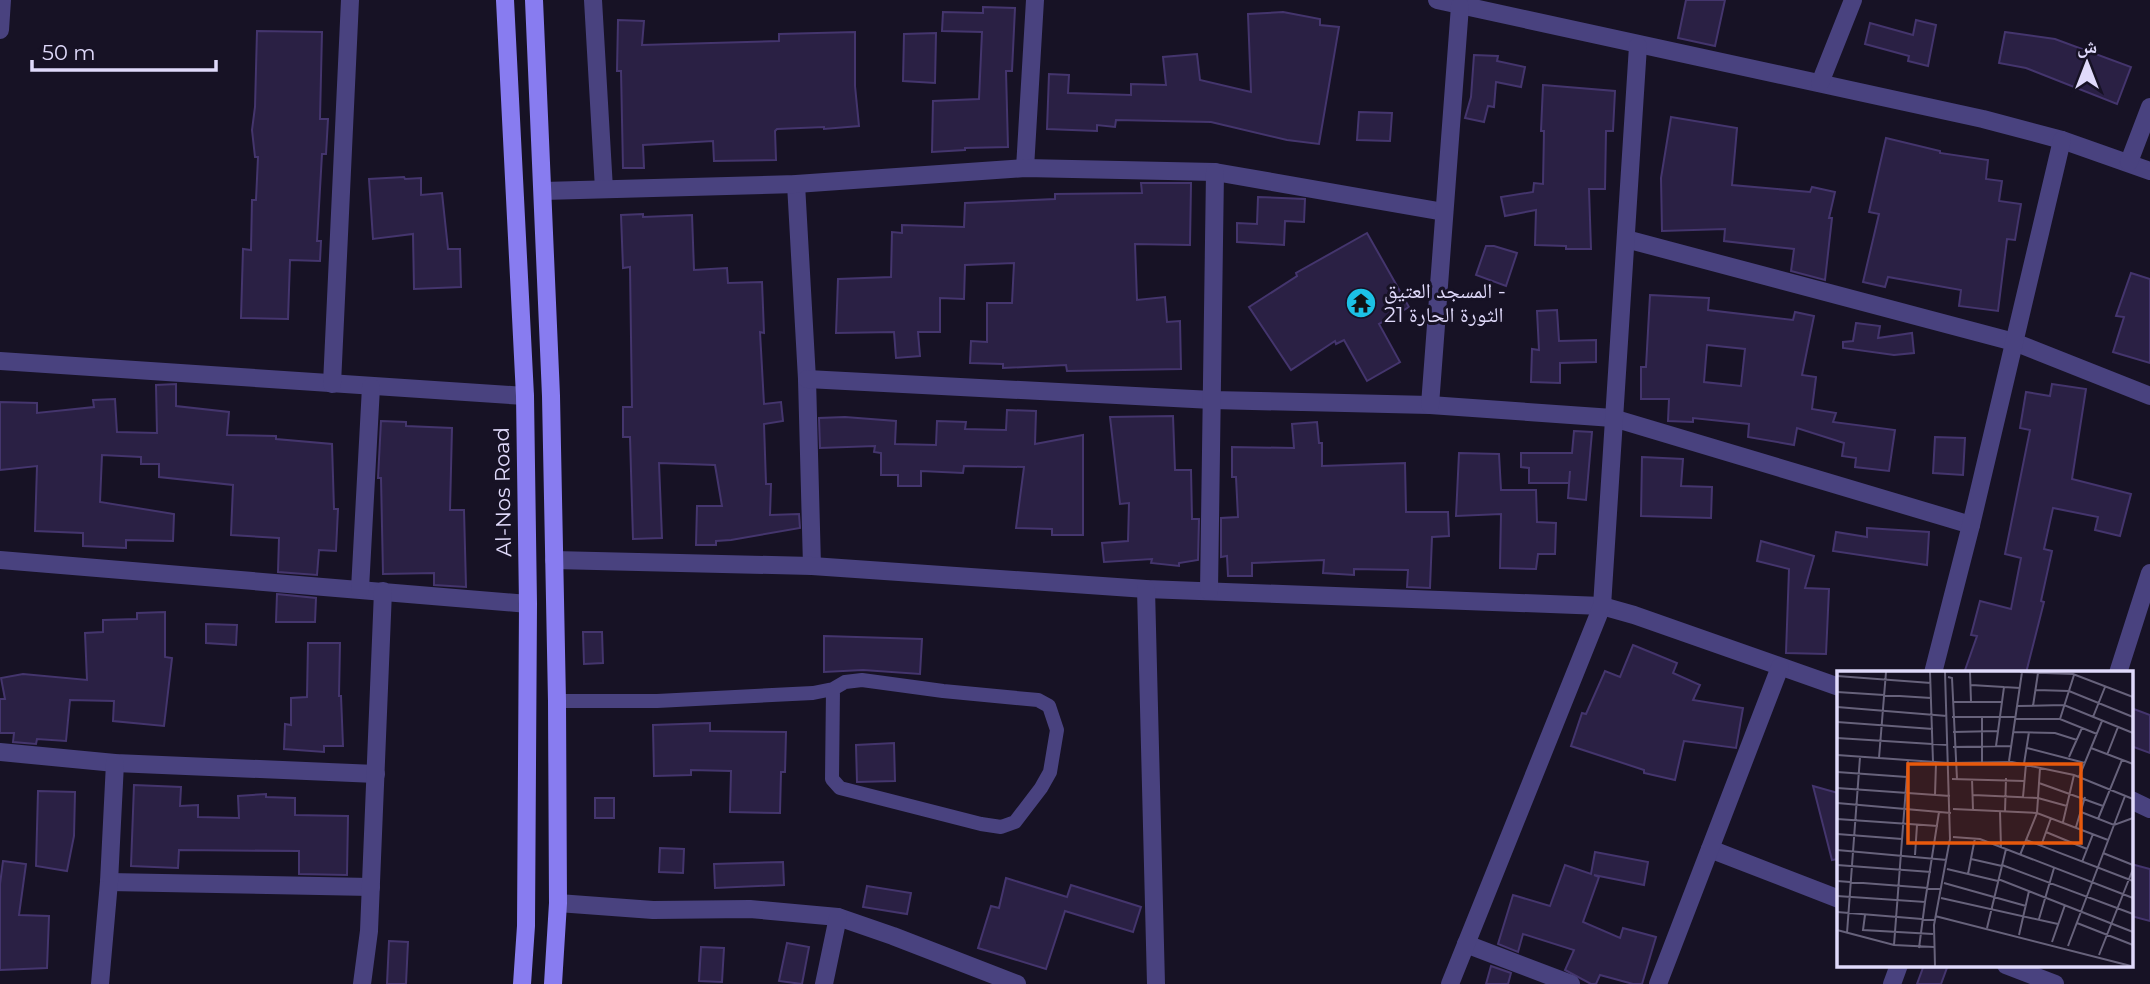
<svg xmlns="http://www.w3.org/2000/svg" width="2150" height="984" font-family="Montserrat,'Noto Naskh Arabic',sans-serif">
	<rect width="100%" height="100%" fill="#171225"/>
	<g fill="#2a2044" stroke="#44356d" stroke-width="2" fill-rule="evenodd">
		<path d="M1686,0H1725L1715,46L1678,38Z"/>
		<path d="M983,7L1015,8L1012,71H1006L1008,147L965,148V150L932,152L933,101L979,99L982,32L942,31L943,12L983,13Z"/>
		<path d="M1283,12L1320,19V25L1339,27L1319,144L1287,140L1211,122L1116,120L1115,127L1097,125V131L1047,129L1049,74L1069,75L1068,93L1131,95V84L1166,85L1163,57L1197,54L1200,80L1251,92L1248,14Z"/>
		<path d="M618,20L644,21L642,45L779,41V34L855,32V86L859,126L824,129V127L777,129L775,131L776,160L714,161L713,141L643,145L644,168H623L621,71H617Z"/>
		<path d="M1916,20L1936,25L1928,66L1908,61L1909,56L1865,44L1870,23L1913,35Z"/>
		<path d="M257,31L322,32L320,119H328L326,154H322L317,241H321L320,261L290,260L288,319L241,318L243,249L251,250L252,200H256L258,157H255L252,130L255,107Z"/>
		<path d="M2005,32L2055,39L2131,67L2117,104L2026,68L1999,63Z"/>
		<path d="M936,33L935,83L903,81L904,34Z"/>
		<path d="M1474,55L1498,56L1497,61L1525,67L1521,87L1496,82L1494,107L1488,106L1484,122L1465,118L1471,97Z"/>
		<path d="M1543,85L1615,91L1613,131H1606L1605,189H1589L1591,249H1566V246L1535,245L1536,210L1505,216L1501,197L1533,192L1534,183L1543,184L1544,131H1541Z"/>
		<path d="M1359,112L1392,113L1390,141L1357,140Z"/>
		<path d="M1671,117L1737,128L1732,185L1810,192L1812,187L1835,192L1829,218H1832L1825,280L1791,271L1794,249L1724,241L1725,229L1662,231L1661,178Z"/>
		<path d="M1886,138L1940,151V153L1988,160L1986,179L2002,181L1999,201L2021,204L2015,240L2007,239L1998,311L1959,306L1961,290L1888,277L1885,287L1863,282L1879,214L1869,212Z"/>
		<path d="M404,177L405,179L421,178V195L442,193L448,249H460L461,287L414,289L413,234L373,239L369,179Z"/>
		<path d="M1141,183H1191L1190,245L1135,244L1137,300L1165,297L1167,322L1180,321L1181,369L1067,371L1066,365L1003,368V364L970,363L971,341L987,342V303H1012L1014,263L965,265L964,299L940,298V332H918L920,356L896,358L894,332L836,333L838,279L891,277L892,232L902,233V225L964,227L965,203L1055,199V194L1142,193Z"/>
		<path d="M1258,197L1305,199L1304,222L1285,221L1284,245L1237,242V223L1257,224Z"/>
		<path d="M643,214V217L692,215L694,270L727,268L728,283L762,282L764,333L760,332L764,404L781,402L783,421L764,424L766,484H771L770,515L799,514L800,528L731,540L716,541V545H696L697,506H722L715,465L659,463L662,538L633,539L630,437H623V407H632L630,267L623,268L621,215Z"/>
		<path d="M1367,233L1409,307L1379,324L1400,362L1367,381L1344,340L1336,344L1335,341L1291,370L1249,307L1297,276L1296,273Z"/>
		<path d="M1486,246H1494L1517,253L1506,286L1476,275Z"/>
		<path d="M2131,273L2150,279V363L2113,352L2124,317L2116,316Z"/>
		<path d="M1650,295L1709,298L1708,310L1793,320L1795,312L1814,316L1802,375L1816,377L1812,409L1836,413L1833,422L1895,430L1889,471L1855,467L1856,458L1842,456L1844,443L1797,428L1794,445L1748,437L1749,424L1693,418V422L1668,421L1669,399H1641V367H1646ZM1707,345L1745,349L1741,386L1704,382Z"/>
		<path d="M1557,310L1559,341L1596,340V362L1560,363V383L1531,382L1532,349L1539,350L1537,311Z"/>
		<path d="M1856,323L1880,326L1878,338L1912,333L1914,353L1894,355L1843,348V342L1853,341Z"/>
		<path d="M176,384V406L229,412L227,435L276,436V439L332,444L334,509H338L336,551L319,550L317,575L278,572L279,538L231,535L233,485L159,477V464H141V457L102,455L100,502L174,514L173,541L126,540V548L83,546V533L35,531L37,466L0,470V402L37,403V413L94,407L93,400L115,399L117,432L157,433L156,385Z"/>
		<path d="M2052,384L2086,389L2072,479L2131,494L2120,536L2095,530L2098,517L2053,508L2044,549L2052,551L2041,601L2044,602L2026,673H1964L1977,636L1971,635L1980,601L2011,609L2021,558L2005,554L2030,430L2020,428L2026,392L2050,396Z"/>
		<path d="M1007,410L1036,411L1035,444L1083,435V535H1052V529L1016,528L1024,467L964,466L963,473L921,471V486H898V475H881V453L874,452L875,446L820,448L819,418L845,417L896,421L895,444L936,445L937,421L966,422L965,429L1006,430Z"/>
		<path d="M1173,416L1175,470H1191L1192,519H1199L1198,560L1179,563V566L1151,563L1152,559L1104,562L1102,543L1128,541L1129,503L1120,504L1110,417Z"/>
		<path d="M381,421L406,422V426L452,428L450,510H464L466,587L434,585V573L383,574L381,478H378Z"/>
		<path d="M1317,422L1319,443H1322V466L1405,463L1406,512H1448L1449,536L1432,537L1430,588L1407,587L1408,570L1354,569V575L1323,573L1324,560L1252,563V576H1228L1227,556L1221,557V518L1238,517L1236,477H1232V447L1294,448L1292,424Z"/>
		<path d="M1574,431L1592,432L1586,500L1568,498L1570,471L1569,483H1529V468L1521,467V453H1572Z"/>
		<path d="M1935,437L1965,438L1963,475L1933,473Z"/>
		<path d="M1459,453L1499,454L1501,490H1536L1537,522L1556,523L1555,554H1538L1536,569L1500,568L1501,514L1456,516Z"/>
		<path d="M1642,457L1683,459L1681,486L1712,487L1711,518L1641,516Z"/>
		<path d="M1867,528L1929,532L1927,565L1833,551L1836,532L1867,537Z"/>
		<path d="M1761,541L1814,556L1805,588L1829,589L1826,654L1786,653L1789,569L1757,561Z"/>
		<path d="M277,594L316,598L315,622H276Z"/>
		<path d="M165,612V657L172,658L164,726L113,721L114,701L70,700L66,741L37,739L36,744L13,742L14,733H0V699H5L1,678L23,674L87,680L85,633L103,632V620L137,619V613Z"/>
		<path d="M206,624L237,625L236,645L206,643Z"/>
		<path d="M583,632H602L603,663L584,664Z"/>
		<path d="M824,636L922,639L920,674L863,670L824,672Z"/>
		<path d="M308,643H340L339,696H341L343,746H324V752L284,749L285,724L291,725V698L307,697Z"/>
		<path d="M1633,645L1677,663L1673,673L1700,685L1693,700L1743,708L1736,748L1684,741L1675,780L1644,773V770L1571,746L1582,713L1586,714L1605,671L1620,677Z"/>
		<path d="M2131,708L2150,715V753L2131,746Z"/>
		<path d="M710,723V731L786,732L785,772H781L780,813L730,812L731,771L691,770V775L654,776L653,725Z"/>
		<path d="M894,743L895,781L857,782L856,745Z"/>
		<path d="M134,785L181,787L180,806L198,805V817L239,818L238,796L266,794V797L295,798V815L348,816L347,875L299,874V851L179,850L178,868L131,866Z"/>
		<path d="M1813,786L1838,793V859L1832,860Z"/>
		<path d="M38,791L75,792L74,836L67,871L36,866Z"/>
		<rect x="595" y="798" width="19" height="20"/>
		<path d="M660,848L684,849L683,873L659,872Z"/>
		<path d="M1595,852L1648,862L1644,885L1594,875L1599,877L1583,922L1620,938L1623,928L1656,937L1642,984H1633L1600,975L1596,984H1591L1565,970L1574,950L1523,934L1518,952L1498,944L1513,895L1550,906L1565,865L1591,874Z"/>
		<path d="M3,861L26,864L19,915L49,916L47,968L0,970V884Z"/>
		<path d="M783,862L784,885L715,888L714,864Z"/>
		<path d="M2131,864L2150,869V921L2131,916Z"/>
		<path d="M1006,878L1067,897L1071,885L1141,907L1133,932L1065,911L1046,969L978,948L991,906L999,908Z"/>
		<path d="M867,886L911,893L907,914L863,907Z"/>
		<path d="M389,941L408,942L406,984H387Z"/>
		<path d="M787,943L809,947L802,984L779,981Z"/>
		<path d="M701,947L724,948L722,982L699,981Z"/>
		<path d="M1924,965H1948L1941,984H1917Z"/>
		<path d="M1491,966L1511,973L1508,984H1486Z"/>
	</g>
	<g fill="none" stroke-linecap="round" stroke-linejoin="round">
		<path stroke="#49427f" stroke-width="14" d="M557,701H657L813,693L833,689L845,682L862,680L943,691L1038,700L1049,706L1057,730L1050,772L1041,788L1015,822L1001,827L981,824L840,788L832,779L833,689"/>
		<g stroke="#49427f" stroke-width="18">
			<path d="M593,0L604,189"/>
			<path d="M1437,0L1983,119L2062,140L2150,171"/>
			<path d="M0,30L2,0"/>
			<path d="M1820,83L1853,0"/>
			<path d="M2129,162L2150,107"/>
			<path d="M1025,168L1035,0"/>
			<path d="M796,184L807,379L812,566"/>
			<path d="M543,191L796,184L1025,168L1215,172L1444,212"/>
			<path d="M1626,239L2014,342L2150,396"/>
			<path d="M0,361L525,396"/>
			<path d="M807,379L1212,400L1430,405L1613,418L1971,525"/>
			<path d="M332,384L350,0"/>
			<path d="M1430,405L1460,6"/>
			<path d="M0,560L528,604"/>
			<path d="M554,560L812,566L1146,589L1602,606L1634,615L1839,687"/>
			<path d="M360,589L371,387"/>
			<path d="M1146,589L1156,984"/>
			<path d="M1209,591L1215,172"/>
			<path d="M1933,673L1971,525L2062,140"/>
			<path d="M2118,673L2150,573"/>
			<path d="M0,752L115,763L376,774"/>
			<path d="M2131,800L2150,809"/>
			<path d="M1710,849L1839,899"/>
			<path d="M109,882L371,887"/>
			<path d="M558,903L653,910L750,909L838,917L893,936L1017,984"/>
			<path d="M1466,944L1571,984"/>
			<path d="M2006,965L2055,984"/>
			<path d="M100,984L109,882L115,763"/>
			<path d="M362,984L369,931L383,591"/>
			<path d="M824,984L838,917"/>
			<path d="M1450,984L1602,606L1638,46"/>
			<path d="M1658,984L1780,667"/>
			<path d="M1892,984L1899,965"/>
		</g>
		<g stroke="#887cf0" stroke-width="18">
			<path d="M505,0L525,396L528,604L526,926L522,984"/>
			<path d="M534,0L551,396L557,701L558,903L553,984"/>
		</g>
	</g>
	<defs>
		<g id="temple-disc" transform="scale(1.575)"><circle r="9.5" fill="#1cc1e5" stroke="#171225"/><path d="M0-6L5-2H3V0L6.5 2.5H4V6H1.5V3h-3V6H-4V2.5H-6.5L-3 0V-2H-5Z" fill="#111"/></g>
	</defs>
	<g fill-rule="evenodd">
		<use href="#temple-disc" x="1361" y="303"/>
	</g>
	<g text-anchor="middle" stroke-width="6" stroke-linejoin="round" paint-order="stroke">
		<g font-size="21" fill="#e0dafb" stroke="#171225" text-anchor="start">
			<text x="1384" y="298">المسجد العتيق -<tspan x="1384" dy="24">الثورة الحارة 21</tspan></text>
		</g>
		<g font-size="21" fill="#e0dafb" stroke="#171225">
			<text transform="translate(503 492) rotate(-91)" y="7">Al-Nos Road</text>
		</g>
	</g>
	<g transform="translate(1837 671)">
		<rect width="296" height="296" fill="#171225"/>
		<path fill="none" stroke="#67627b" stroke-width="2" d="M93,1L96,91M133,1L134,31M183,1L236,3L296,26M0,5L94,12M111,6L115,7L120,108M134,14L167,16M199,19L232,20L296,46M0,21L94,27M116,31H165M181,35L227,34L296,62M196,35L201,2M0,36L110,45M115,46H179M145,46V91M256,46L268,16M178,48H223L260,63M223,48L237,4M0,51L96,58M116,61L161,60M177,61L218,62L240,69M0,67L111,74M159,75L167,16L183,17M116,76L174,75M190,77L248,92M254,77L296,93M0,84L112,92L175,91L237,104L296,128M270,84L281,56M232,86L245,57M42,87L49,1M172,90L185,1M187,93L192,61M0,101L70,106M242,106L265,50M115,108L187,110M135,108L136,139M202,112L266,135M0,117L113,125M98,124L99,92M136,124L201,127L230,135M186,126L189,93M0,132L114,142M116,138L200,142L271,169M163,140L164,177M168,141L169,107M244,141L277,154L296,147M0,148L101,155M261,148L285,89M226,151L237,104M239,156L248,126M209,161L250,178M0,163L65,168M116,166L143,168L296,227M189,169L296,210M204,175L214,147M0,179L110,189M266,182L296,194M78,184L80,154M183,184L200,142L203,97M134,188L165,195M245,191L256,163M0,194L94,201M165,194L296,243M110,198L161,210M131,203L138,167M161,208L296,261M0,210L104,218M107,212L189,235M0,225L88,231L102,141M104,227L221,253M0,241L97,249M28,244L26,259L96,263M98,245L294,295M202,248L217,197M240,252L296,274M150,257L169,178M0,259L57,274L97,276M10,262L23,86M182,264L192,220M215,271L228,234M57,274L71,90M231,275L288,125M82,277L88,231M262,284L296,198M98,295L97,254L113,168L108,1"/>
		<path fill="#e8590c" fill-opacity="0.15" stroke="#e8590c" stroke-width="3.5" d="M71,93H244V172H71Z"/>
		<rect width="296" height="296" fill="none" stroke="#e0dafb" stroke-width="3.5"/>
	</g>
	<g transform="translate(2087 63)" stroke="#171225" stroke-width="5" paint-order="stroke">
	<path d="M0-5L12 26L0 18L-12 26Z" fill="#e0dafb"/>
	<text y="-10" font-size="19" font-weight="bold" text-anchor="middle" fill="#e0dafb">ش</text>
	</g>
	<path d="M32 60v10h184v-10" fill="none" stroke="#e0dafb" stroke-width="3.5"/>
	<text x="42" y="60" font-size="21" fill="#e0dafb" stroke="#171225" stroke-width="5" paint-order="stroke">50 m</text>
</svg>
